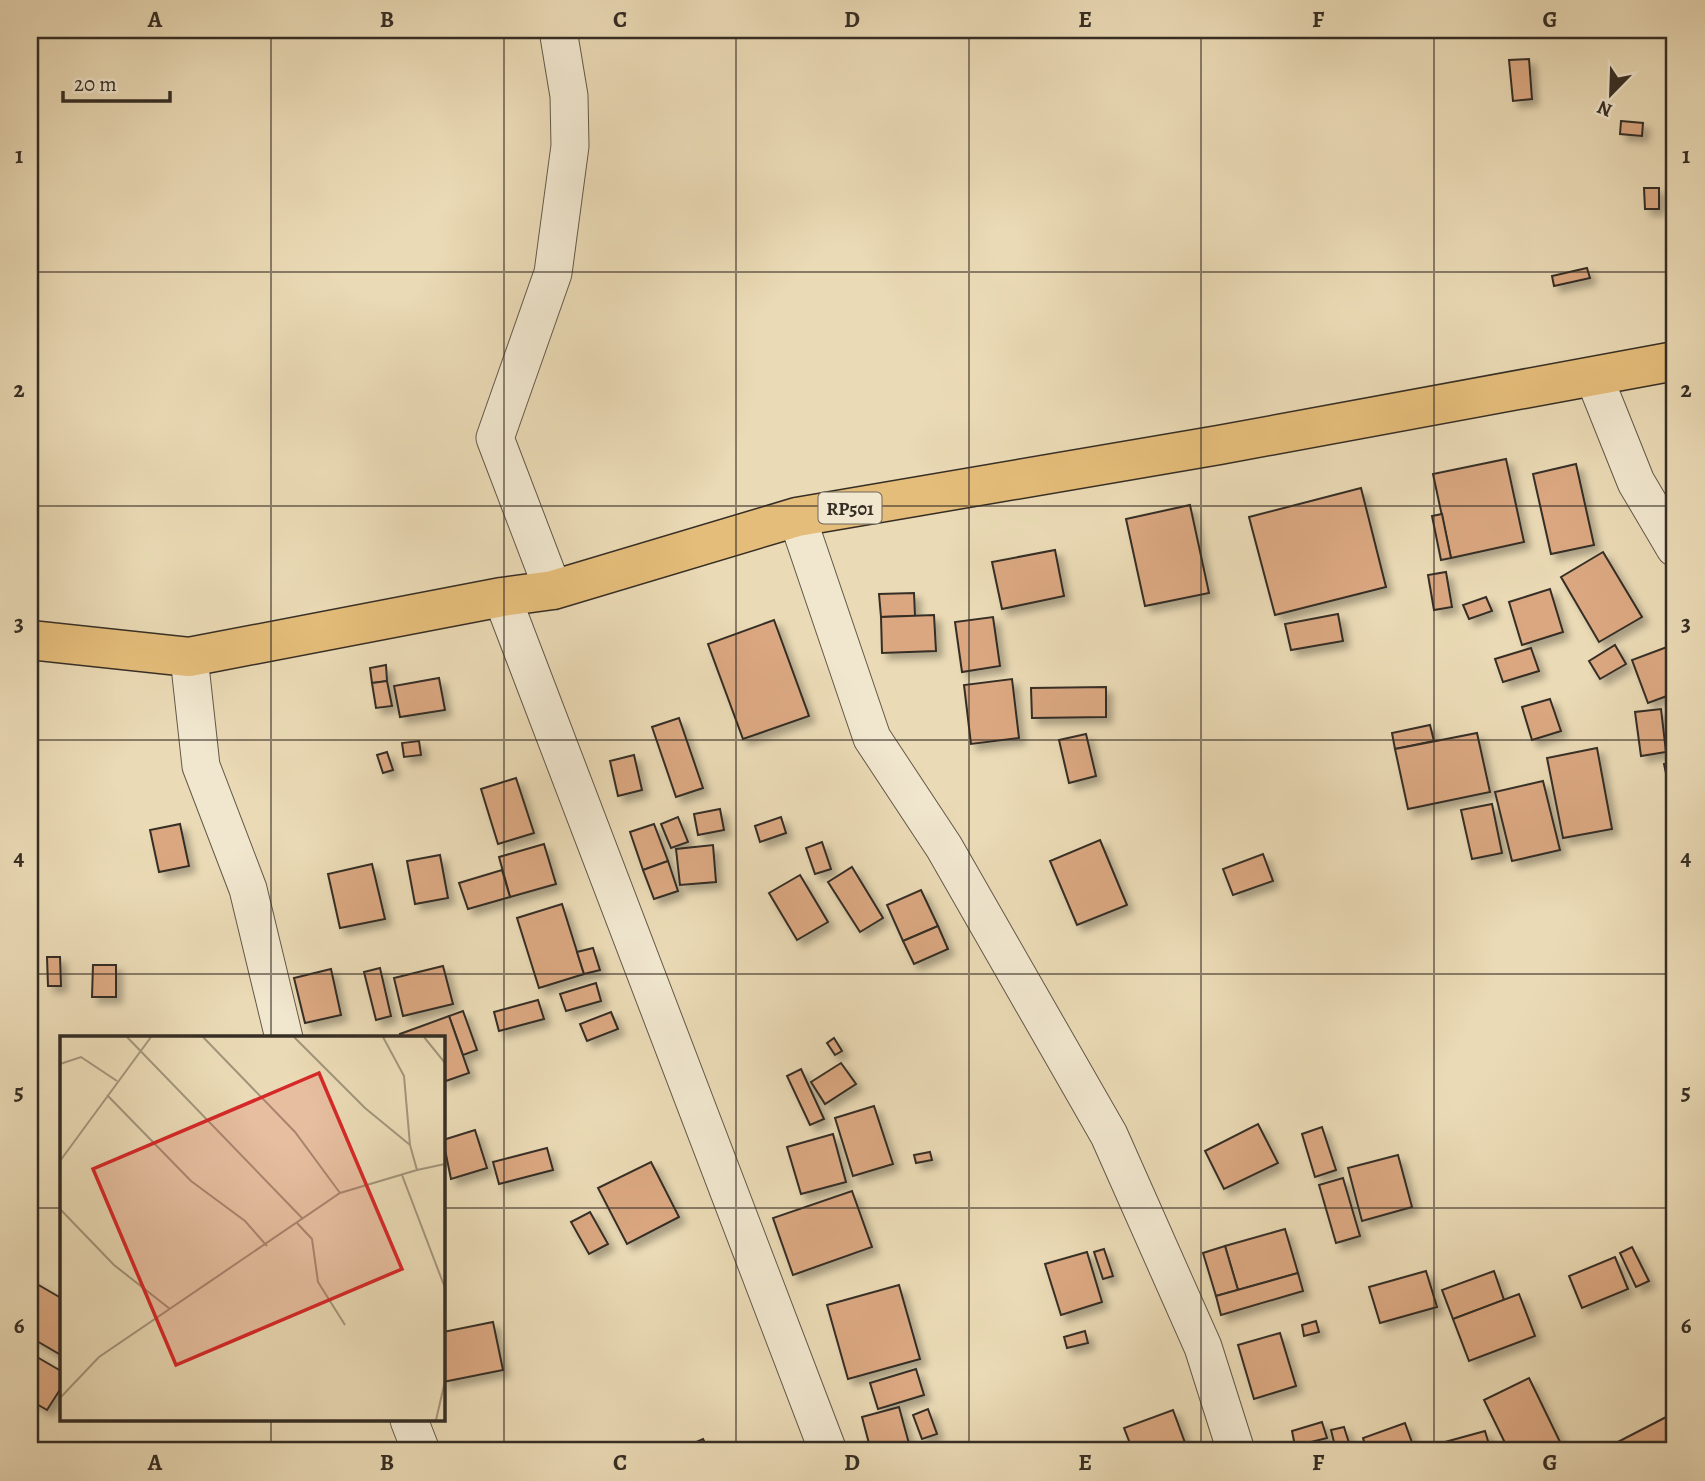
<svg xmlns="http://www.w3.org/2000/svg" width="1705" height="1481" font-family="Alegreya,serif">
	<defs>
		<filter id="shadow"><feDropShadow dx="6" dy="6" stdDeviation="3.5" flood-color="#0004"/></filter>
	</defs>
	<rect width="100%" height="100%" fill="#eadab5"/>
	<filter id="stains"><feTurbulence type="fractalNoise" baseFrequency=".00286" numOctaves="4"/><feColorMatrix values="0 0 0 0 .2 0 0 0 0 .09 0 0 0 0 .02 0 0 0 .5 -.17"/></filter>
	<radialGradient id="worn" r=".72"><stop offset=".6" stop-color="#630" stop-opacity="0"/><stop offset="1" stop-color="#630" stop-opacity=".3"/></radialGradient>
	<g fill="#daa780" stroke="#362e25" stroke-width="2" filter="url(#shadow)">
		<path d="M1672,41H1675V94L1669,93Z"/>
		<path d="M1529,59L1532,99L1513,101L1509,60Z"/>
		<path d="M1621,121L1643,123L1642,136L1620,134Z"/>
		<path d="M1644,188H1659V209H1645Z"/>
		<path d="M1587,268L1590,278L1554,286L1552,276Z"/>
		<path d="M1506,459L1524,542L1451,558L1433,474Z"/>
		<path d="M1576,464L1594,545L1551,554L1533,474Z"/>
		<path d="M1361,488L1386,587L1275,615L1249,517Z"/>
		<path d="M1190,505L1209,593L1145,606L1126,519Z"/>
		<path d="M1442,514L1451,558L1441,560L1432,516Z"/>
		<path d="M1055,550L1064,596L1002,609L992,562Z"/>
		<path d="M1603,552L1642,617L1599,642L1561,577Z"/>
		<path d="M1446,572L1452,607L1434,610L1428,575Z"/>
		<path d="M1550,589L1563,632L1522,645L1509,602Z"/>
		<path d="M914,593L915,616L881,617L879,594Z"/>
		<path d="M1486,597L1492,611L1469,619L1463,605Z"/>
		<path d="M1338,614L1343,641L1291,650L1285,624Z"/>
		<path d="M934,615L936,651L882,653L881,617Z"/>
		<path d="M993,617L1000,666L962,672L955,622Z"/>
		<path d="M774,620L809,716L743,739L708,644Z"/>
		<path d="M1675,644V693L1648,703L1632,660Z"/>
		<path d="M1615,645L1626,664L1600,679L1589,661Z"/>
		<path d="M1531,648L1539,671L1503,682L1495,659Z"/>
		<path d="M386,665L387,681L372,683L370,668Z"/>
		<path d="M439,678L445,710L400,717L394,686Z"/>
		<path d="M1012,679L1019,738L971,744L964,685Z"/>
		<path d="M387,681L392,706L376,708L372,683Z"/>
		<path d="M1106,687V717L1032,718L1031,688Z"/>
		<path d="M1550,699L1561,731L1532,740L1522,707Z"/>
		<path d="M1675,705V732L1667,707Z"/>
		<path d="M1661,709L1666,752L1641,756L1635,712Z"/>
		<path d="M679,718L703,788L676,797L652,727Z"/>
		<path d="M1430,725L1434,741L1395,749L1392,733Z"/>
		<path d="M1477,733L1490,792L1408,809L1395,749Z"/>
		<path d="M1086,734L1096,776L1069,783L1059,740Z"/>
		<path d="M419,741L421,755L404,757L402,743Z"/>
		<path d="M1597,748L1612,829L1563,838L1547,758Z"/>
		<path d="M387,752L393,770L383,773L377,755Z"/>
		<path d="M634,755L642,790L618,796L610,761Z"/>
		<path d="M1675,762V815L1664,764Z"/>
		<path d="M516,778L534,833L498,844L481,789Z"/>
		<path d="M1543,781L1560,850L1512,861L1495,792Z"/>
		<path d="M1492,804L1502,853L1472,859L1461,810Z"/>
		<path d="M720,809L724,830L698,835L694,814Z"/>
		<path d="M678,817L688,842L671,848L661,824Z"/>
		<path d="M781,817L786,833L760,842L755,826Z"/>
		<path d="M180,824L189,866L159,872L150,830Z"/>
		<path d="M654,824L668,861L643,870L630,832Z"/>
		<path d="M1100,840L1127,905L1077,925L1050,861Z"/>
		<path d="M822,842L831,869L815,874L806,848Z"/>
		<path d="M544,844L556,884L510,897L499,857Z"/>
		<path d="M713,845L716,882L680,885L676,849Z"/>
		<path d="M1263,854L1273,881L1233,895L1223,869Z"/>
		<path d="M440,855L448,898L415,904L407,861Z"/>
		<path d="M668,861L678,891L654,899L643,870Z"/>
		<path d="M372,864L385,919L340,928L328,874Z"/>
		<path d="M852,867L883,918L860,932L828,882Z"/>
		<path d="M502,870L510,897L468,909L459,883Z"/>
		<path d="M800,875L828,922L797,940L769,893Z"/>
		<path d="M921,890L938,926L903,941L887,905Z"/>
		<path d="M562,904L584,974L539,988L517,918Z"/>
		<path d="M938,926L948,949L914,964L903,941Z"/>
		<path d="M593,948L600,970L584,974L577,952Z"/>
		<path d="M47,957H60L61,986H48Z"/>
		<path d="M93,965H116V997H92Z"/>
		<path d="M443,966L453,1004L403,1016L394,978Z"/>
		<path d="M380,968L391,1016L376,1020L364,972Z"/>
		<path d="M331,969L341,1015L305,1023L294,978Z"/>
		<path d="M596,983L601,1001L566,1011L560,994Z"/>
		<path d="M538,1000L544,1019L499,1031L494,1012Z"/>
		<path d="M463,1011L477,1050L463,1055L449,1016Z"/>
		<path d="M611,1012L618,1029L587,1041L580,1024Z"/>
		<path d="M449,1016L469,1073L443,1082V1038H401L400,1034Z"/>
		<path d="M834,1038L842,1051L835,1055L827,1043Z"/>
		<path d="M841,1063L856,1084L825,1104L811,1082Z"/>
		<path d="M801,1069L824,1119L810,1125L787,1076Z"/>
		<path d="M874,1106L893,1164L853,1176L835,1118Z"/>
		<path d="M1258,1124L1278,1163L1224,1189L1205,1151Z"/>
		<path d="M1322,1127L1336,1170L1315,1177L1302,1134Z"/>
		<path d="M475,1130L487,1168L451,1179L443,1140Z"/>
		<path d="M833,1134L846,1182L801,1194L787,1147Z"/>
		<path d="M547,1148L553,1170L499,1184L493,1162Z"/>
		<path d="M930,1152L932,1160L916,1163L914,1155Z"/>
		<path d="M1398,1155L1412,1207L1362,1221L1348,1168Z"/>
		<path d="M651,1162L679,1217L627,1244L598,1188Z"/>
		<path d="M1343,1178L1360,1236L1336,1243L1319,1185Z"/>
		<path d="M852,1191L872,1247L793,1275L773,1218Z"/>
		<path d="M590,1212L608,1244L589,1254L571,1222Z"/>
		<path d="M1285,1229L1298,1273L1238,1290L1225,1246Z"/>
		<path d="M1225,1246L1238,1290L1216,1296L1203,1253Z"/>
		<path d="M1632,1247L1649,1281L1636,1287L1620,1253Z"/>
		<path d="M1104,1249L1113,1276L1103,1279L1094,1252Z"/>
		<path d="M1087,1252L1102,1302L1061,1315L1045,1264Z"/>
		<path d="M1615,1257L1628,1289L1582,1308L1569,1276Z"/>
		<path d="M1426,1271L1437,1307L1380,1323L1369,1287Z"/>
		<path d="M1494,1271L1504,1300L1453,1319L1442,1290Z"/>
		<path d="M1298,1273L1303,1291L1221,1315L1216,1296Z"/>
		<path d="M30,1280L61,1298V1355L30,1337Z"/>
		<path d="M899,1285L920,1359L848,1379L827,1305Z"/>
		<path d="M1519,1294L1535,1336L1469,1361L1453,1319Z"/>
		<path d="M1316,1321L1319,1332L1304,1336L1302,1325Z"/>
		<path d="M493,1322L503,1370L443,1382V1332Z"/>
		<path d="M1085,1331L1088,1343L1067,1348L1064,1337Z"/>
		<path d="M1280,1333L1296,1386L1254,1399L1238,1345Z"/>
		<path d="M30,1353L61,1371V1388L47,1410L30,1400Z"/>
		<path d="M916,1369L924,1395L878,1409L870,1383Z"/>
		<path d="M1529,1378L1562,1446L1551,1451H1509L1484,1400Z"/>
		<path d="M899,1407L911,1451H871L862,1417Z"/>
		<path d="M928,1409L937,1434L922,1439L913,1415Z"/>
		<path d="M1173,1410L1188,1451H1133L1124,1428Z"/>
		<path d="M1672,1414L1675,1421V1451H1613L1610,1446Z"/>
		<path d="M1322,1422L1327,1438L1295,1446L1292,1431Z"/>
		<path d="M1405,1423L1415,1451H1367L1363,1438Z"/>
		<path d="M1344,1427L1350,1446L1336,1450L1331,1430Z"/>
		<path d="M1485,1431L1491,1451H1436L1434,1445Z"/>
		<path d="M703,1439L709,1451H676Z"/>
	</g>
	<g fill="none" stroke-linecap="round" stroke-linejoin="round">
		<g stroke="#635949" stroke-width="39">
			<g id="minor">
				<path d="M1594,377L1636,482L1675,548"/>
				<path d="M797,517L872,738L944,847L1109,1135L1203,1347L1236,1451"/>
				<path d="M553,590L495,438L553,273L570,146L569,96L558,30"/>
				<path d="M502,597L828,1451"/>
				<path d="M189,657L201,766L248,889L284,1038"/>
				<path d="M409,1420L421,1451"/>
			</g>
		</g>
		<g stroke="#362e25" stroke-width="41">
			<path id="primary" d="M30,640L189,657L502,597L553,590L797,517L1219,445L1675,361"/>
		</g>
		<use href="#minor" stroke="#f1e7cf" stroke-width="37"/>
		<use href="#primary" stroke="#e5bd7a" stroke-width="38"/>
	</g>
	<path fill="none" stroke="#362e25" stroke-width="2" stroke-opacity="0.55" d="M271,30V1038M504,30V1451M736,30V1451M969,30V1451M1201,30V1451M1434,30V1451M30,272H1675M30,506H1675M30,740H1675M30,974H1675M30,1208H61M443,1208H1675M271,1420V1451"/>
	<g text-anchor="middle" stroke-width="5" stroke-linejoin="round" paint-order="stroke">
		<rect fill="#f1e7cf" stroke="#6e6658" stroke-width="2" x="818.5" y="492.5" width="63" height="31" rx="5"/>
		<g font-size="19" font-weight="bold" fill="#362e25">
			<text x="850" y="515">RP501</text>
		</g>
	</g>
	<g transform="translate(60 1036)">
		<rect width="385" height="385" fill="#eadab5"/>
		<path fill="none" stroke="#a2957b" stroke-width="2" d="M67,1L242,182M143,1L235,96L280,157M234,1L305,72L350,109M364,1L385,27M0,28L21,21L57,45M47,59L131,145L185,185L207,210M0,125L91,1M357,134L385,128M342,139L385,252M0,173L54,229L110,273M236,186L252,203L258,246L285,289M0,362L39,321L280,157L357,134L350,109L344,40L323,1M376,384L385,345"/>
		<path fill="#d62828" fill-opacity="0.15" stroke="#d62828" stroke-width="3.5" d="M259,37L342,233L116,329L33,133Z"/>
		<rect width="385" height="385" fill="none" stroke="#362e25" stroke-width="3.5"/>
	</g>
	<rect width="1705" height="1481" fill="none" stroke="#eadab5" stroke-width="77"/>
	<g transform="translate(1611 94) rotate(203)" stroke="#f1e7cf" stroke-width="5" paint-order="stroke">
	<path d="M0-5L12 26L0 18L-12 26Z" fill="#362e25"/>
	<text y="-10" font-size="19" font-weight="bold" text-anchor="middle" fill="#362e25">N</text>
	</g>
	<path d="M63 91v10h107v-10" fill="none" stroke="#362e25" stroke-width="3.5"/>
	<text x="74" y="91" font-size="21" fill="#362e25" stroke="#f1e7cf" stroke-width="5" paint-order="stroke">20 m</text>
	<rect x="38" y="38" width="1628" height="1404" fill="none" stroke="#362e25" stroke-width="2.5"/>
	<g font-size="23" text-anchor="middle" font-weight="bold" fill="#362e25">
		<text x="155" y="27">A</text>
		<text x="387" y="27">B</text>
		<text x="620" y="27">C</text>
		<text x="852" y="27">D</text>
		<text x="1085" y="27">E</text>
		<text x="1318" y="27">F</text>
		<text x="1550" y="27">G</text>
		<text x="19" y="163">1</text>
		<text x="1686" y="163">1</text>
		<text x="19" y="397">2</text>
		<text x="1686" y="397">2</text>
		<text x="19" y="631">3</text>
		<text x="1686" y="631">3</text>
		<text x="19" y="865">4</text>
		<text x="1686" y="865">4</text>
		<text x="19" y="1099">5</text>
		<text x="1686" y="1099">5</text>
		<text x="19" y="1333">6</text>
		<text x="1686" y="1333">6</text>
		<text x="155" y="1470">A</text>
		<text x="387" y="1470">B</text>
		<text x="620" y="1470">C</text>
		<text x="852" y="1470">D</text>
		<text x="1085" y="1470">E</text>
		<text x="1318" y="1470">F</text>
		<text x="1550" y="1470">G</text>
	</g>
	<rect width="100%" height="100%" filter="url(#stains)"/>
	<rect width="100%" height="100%" fill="url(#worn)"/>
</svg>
